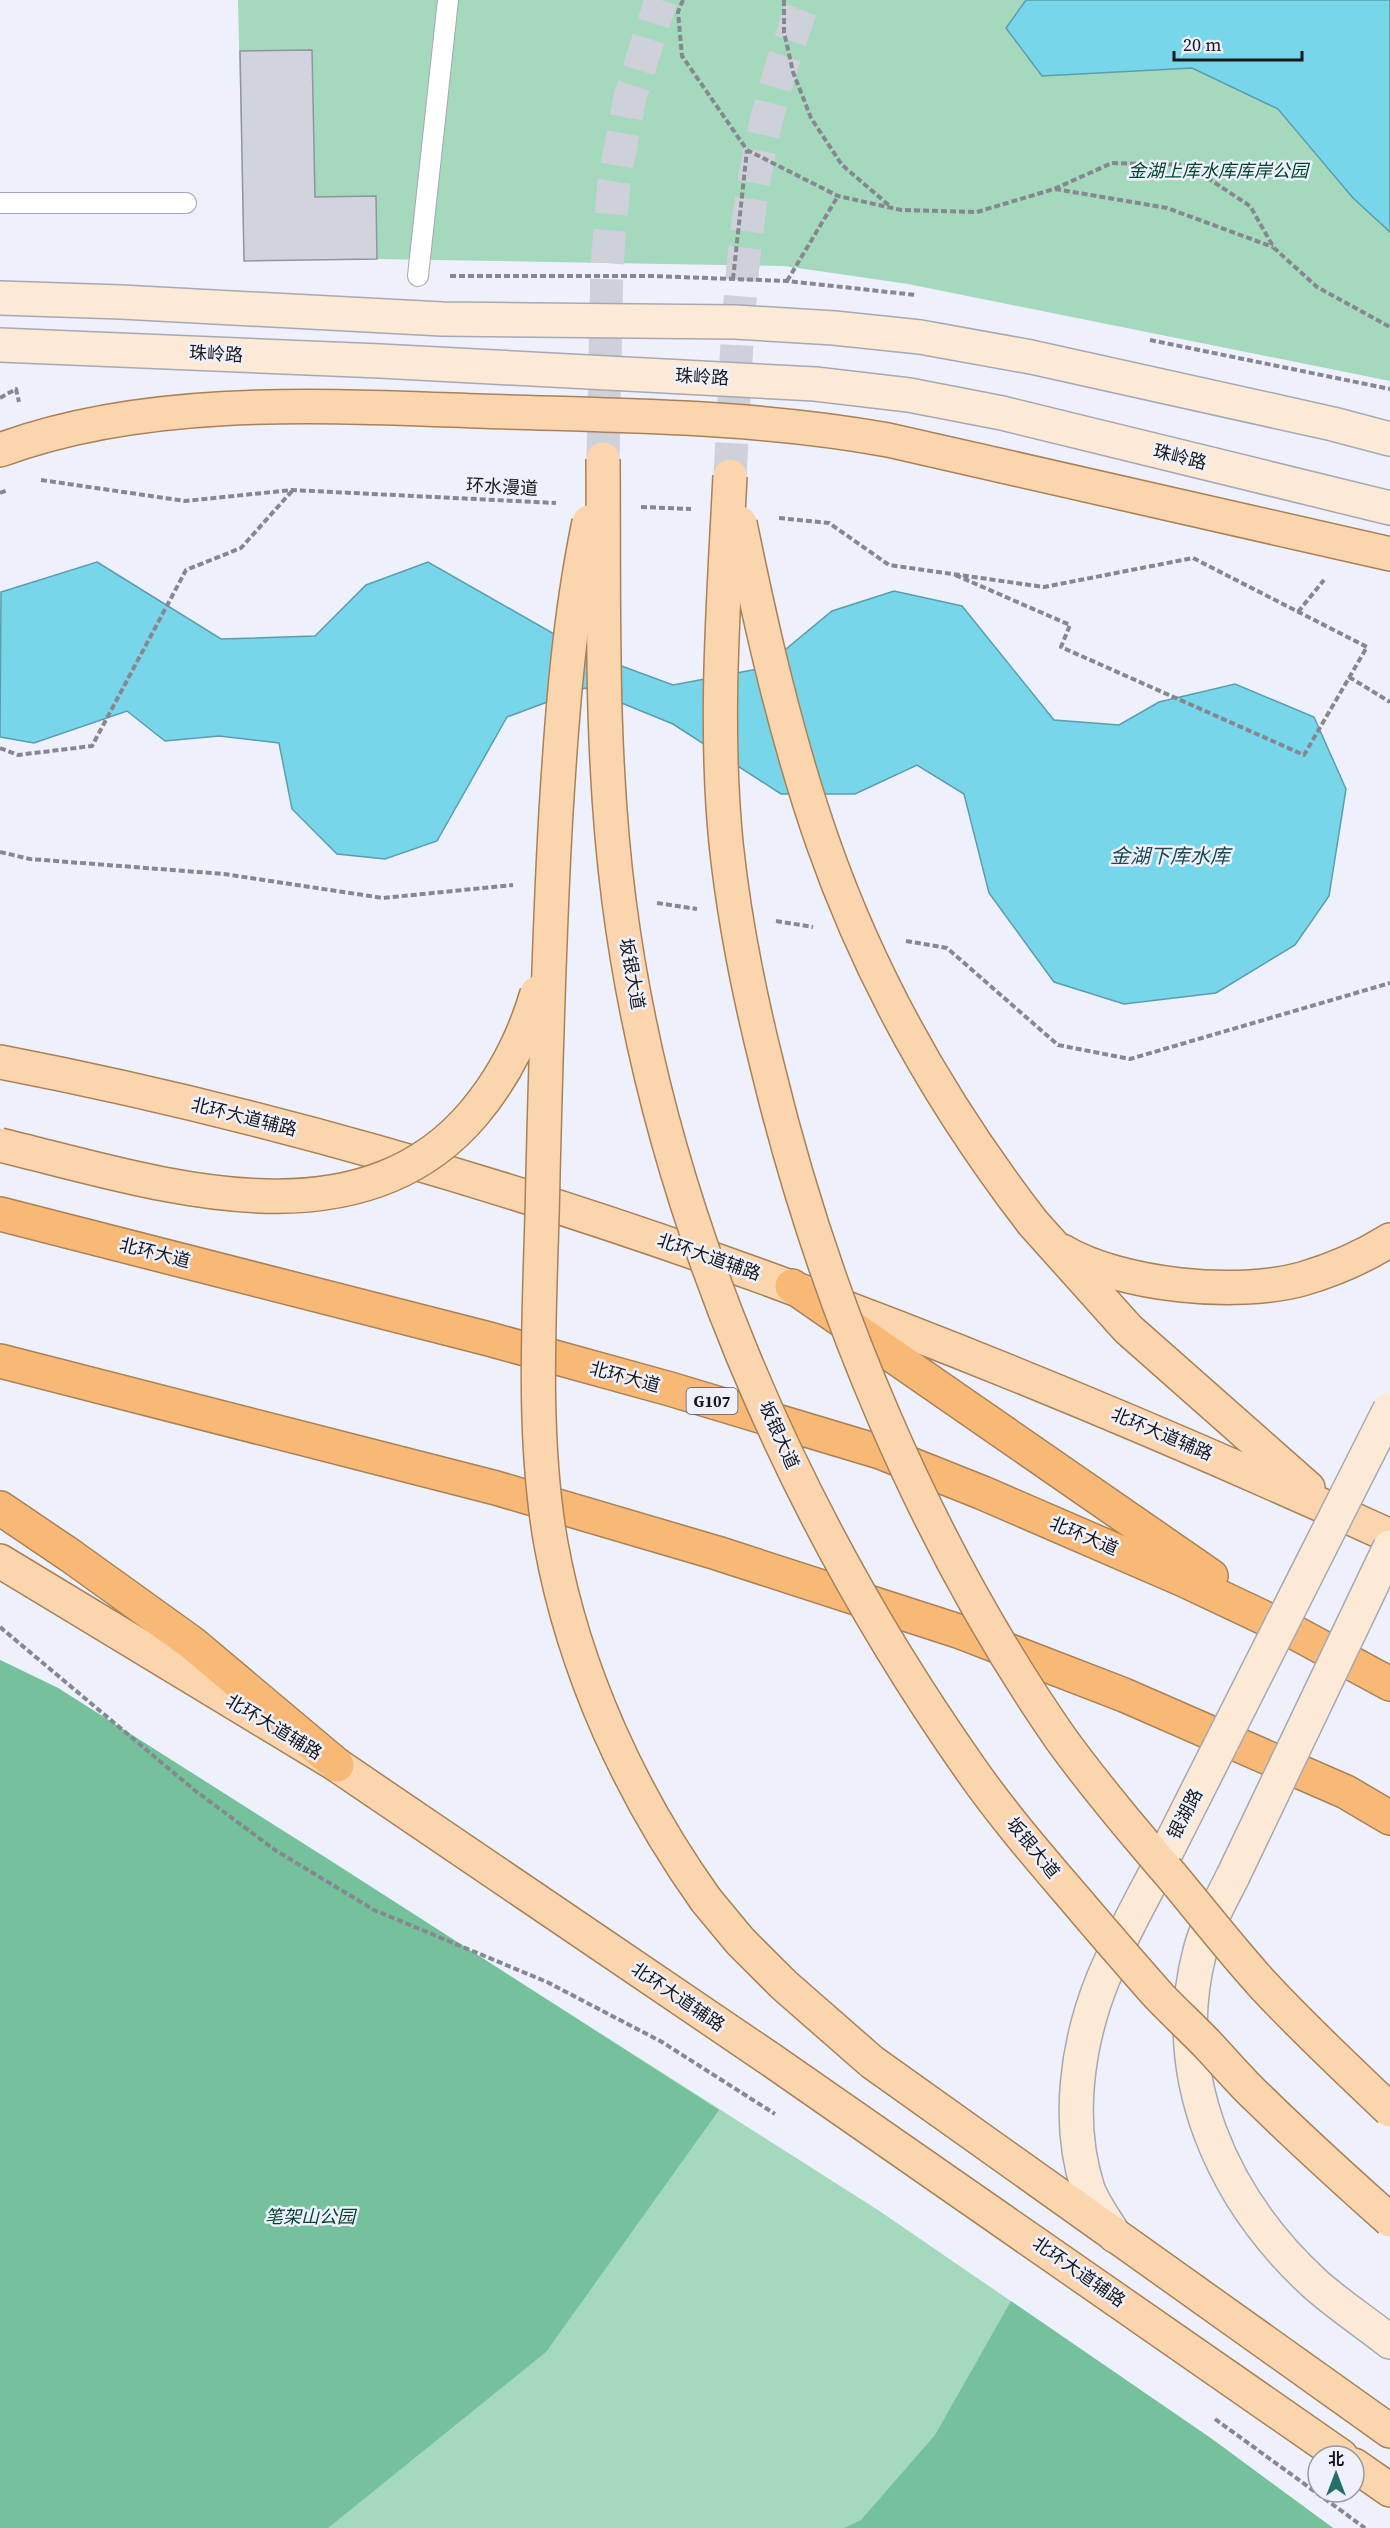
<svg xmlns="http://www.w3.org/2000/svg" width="1390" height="2528" font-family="'Source Serif 4','Noto Sans SC',serif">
	<rect width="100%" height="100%" fill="#eef1fc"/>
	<g fill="#a4d9bd">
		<path d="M238,0H1390V381L908,284L784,266L377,259L244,261Z"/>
		<path d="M0,1660L58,1688L878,2210L1212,2439L1333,2528H0Z"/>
	</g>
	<g fill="#74c19c">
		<path d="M0,1660L58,1688L328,1859L719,2110L546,2352L328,2528H0Z"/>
		<path d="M1011,2301L1212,2439L1333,2528H844L861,2520L935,2435Z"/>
	</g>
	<g fill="#78d6eb" stroke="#5b9dad" stroke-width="1.5">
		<path d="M1026,0H1390V232L1353,198L1278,109L1192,68L1042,76L1006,28Z"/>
		<path d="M97,562L221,639L315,636L366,585L428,562L589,654L673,685L763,668L832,611L894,591L962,606L1054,720L1119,725L1159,702L1235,684L1314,717L1346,789L1329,896L1295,945L1216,993L1124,1004L1054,982L989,893L964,794L917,765L855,794H781L673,724L585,688L507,717L437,841L385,859L337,854L292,809L279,743L219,736L165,741L127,711L34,743L0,737L1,592Z"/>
	</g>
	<path fill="#d1d4de" stroke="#91939d" stroke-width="1.5" d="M312,50L315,197L376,196L377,259L244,261L240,51Z"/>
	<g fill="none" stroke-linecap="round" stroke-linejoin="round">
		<g stroke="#ced0da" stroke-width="33" stroke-dasharray="33 16" stroke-linecap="butt">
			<path d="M603,459L607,264L614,182L630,97L661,0"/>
			<path d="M730,476C738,334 739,191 785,56C792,37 797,18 805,0"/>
		</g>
		<g stroke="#a6a8b3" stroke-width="22">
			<g id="lane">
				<path d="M0,203H186"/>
				<path d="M418,276L448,0"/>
			</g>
		</g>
		<g stroke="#a6a8b3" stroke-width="36">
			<g id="secondary">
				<path d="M0,298L121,302L442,319L735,322L834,328L920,337L1031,357L1333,424L1390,439"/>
				<path d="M0,345L380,361L815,384L909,395L1002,413L1390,508"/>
				<path d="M1233,1876C1221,1900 1207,1924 1200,1951C1167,2076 1222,2198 1314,2283C1337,2304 1365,2322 1390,2342"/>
				<path d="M1115,2236C1106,2221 1094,2205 1088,2189C1066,2122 1077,2043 1103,1979C1122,1933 1148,1889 1170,1845"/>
			</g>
		</g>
		<g stroke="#a98156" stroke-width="36">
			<g id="primary">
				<path d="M0,450C156,392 344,407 508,412C635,416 762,417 888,440L1390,554"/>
				<path d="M0,1062C483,1155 944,1333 1390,1536"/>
				<path d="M1033,1223L1128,1329L1308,1488"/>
				<path d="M1062,1251C1121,1286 1237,1297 1302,1279C1333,1270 1363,1257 1390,1240"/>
				<path d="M0,1561L337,1765L767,2057L1341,2456"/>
				<path d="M706,1900L740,1941L784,1985L872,2062L1390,2431"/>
				<path d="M1354,2465L1390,2490"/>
			</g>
		</g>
		<g stroke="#a98156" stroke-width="36">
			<g id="highway">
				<path d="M0,1214L489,1339L670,1389L880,1452L983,1493L1184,1580L1292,1631L1390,1684"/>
				<path d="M792,1286L1211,1576"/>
				<path d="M0,1361L496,1488L717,1553L958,1631L1124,1695L1346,1792L1390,1818"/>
				<path d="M0,1508L71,1556L192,1643L337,1765"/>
			</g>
		</g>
		<g stroke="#868890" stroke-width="4" stroke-dasharray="6 3" stroke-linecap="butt">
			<path d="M683,0L678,12L682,56L747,150L838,196L901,210L977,212L1054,189L1112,163L1188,165L1250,206L1274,248L1317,287L1390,327"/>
			<path d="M784,0V32L793,72L811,118L842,165L891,207"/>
			<path d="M1055,189L1167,208L1273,247"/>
			<path d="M450,276H653L787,281L916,295"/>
			<path d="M733,279L747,150"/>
			<path d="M787,281L838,196"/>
			<path d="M1150,340L1390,389"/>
			<path d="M0,398L16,389L19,402"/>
			<path d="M41,480L185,501L292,490L556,503"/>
			<path d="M0,493L8,490"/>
			<path d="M641,507L691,509"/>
			<path d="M779,518L829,523L889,565L1044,587L1193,558L1367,647L1304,755L1061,647L1070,625L953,574"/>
			<path d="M1298,612L1324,580"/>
			<path d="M1349,677L1390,702"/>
			<path d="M0,748L18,755L92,746L186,570L241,548L292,491"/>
			<path d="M0,852L30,859L224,874L383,898L513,885"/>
			<path d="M657,903L697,909"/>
			<path d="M776,921L813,927"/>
			<path d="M906,941L947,948L1058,1045L1130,1059L1390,983"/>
			<path d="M0,1627L193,1789L275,1850L374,1910L547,1982L662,2042L775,2114"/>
			<path d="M1215,2419L1365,2528"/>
		</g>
		<use href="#lane" stroke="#fff" stroke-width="20"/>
		<use href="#secondary" stroke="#fdead6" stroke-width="33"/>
		<use href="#primary" stroke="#fbd5ad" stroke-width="33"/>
		<use href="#highway" stroke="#f8b976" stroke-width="33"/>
		<g stroke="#a6a8b3" stroke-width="36" stroke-linecap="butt">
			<g id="secondary-bridge">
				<path d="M1170,1845L1390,1409"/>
				<path d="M1233,1876L1390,1547"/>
			</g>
		</g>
		<g stroke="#a98156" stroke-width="36" stroke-linecap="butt">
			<g id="primary-bridge">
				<path d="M603,459C604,606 600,755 619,901C659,1211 793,1517 972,1771C1007,1821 1047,1866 1086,1912C1110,1940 1134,1968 1159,1996C1175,2013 1193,2029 1209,2046C1225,2063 1240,2081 1257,2097C1300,2139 1345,2180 1390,2220"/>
				<path d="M730,476C724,598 714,721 726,843C734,919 749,994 768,1069C824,1301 924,1542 1061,1739C1095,1786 1133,1831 1171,1875C1202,1912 1232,1951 1265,1987C1305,2030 1348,2070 1390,2110"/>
				<path d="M589,522C569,618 562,714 556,812C549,933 546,1053 543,1174C541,1294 530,1426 551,1544C574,1671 631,1795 706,1900"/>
				<path d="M740,523C762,631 787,740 823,843C871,980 944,1108 1033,1223"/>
				<path d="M0,1145C151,1181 355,1254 474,1113C504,1077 524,1038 537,993"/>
			</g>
		</g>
		<use href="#secondary-bridge" stroke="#fdead6" stroke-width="33"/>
		<use href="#primary-bridge" stroke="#fbd5ad" stroke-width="33"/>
	</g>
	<g text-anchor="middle" stroke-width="5" stroke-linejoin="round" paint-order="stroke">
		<rect fill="#eef1fc" stroke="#58595f" stroke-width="1.5" x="686.5" y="1388" width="51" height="26" rx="4.5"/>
		<g font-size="16" font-weight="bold" fill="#17181c">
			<text x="712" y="1407">G107</text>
		</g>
		<g font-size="18" font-style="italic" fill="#01442c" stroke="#eef1fc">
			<text x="1218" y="177">金湖上库水库库岸公园</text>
			<text x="310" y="2223">笔架山公园</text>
		</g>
		<g font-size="18" fill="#17181c" stroke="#eef1fc">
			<text transform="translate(216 354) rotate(3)" y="6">珠岭路</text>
			<text transform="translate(702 377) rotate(3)" y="6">珠岭路</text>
			<text transform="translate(1180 457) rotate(14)" y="6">珠岭路</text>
			<text transform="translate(502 487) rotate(3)" y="6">环水漫道</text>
			<text transform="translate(632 974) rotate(80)" y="6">坂银大道</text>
			<text transform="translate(244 1117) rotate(14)" y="6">北环大道辅路</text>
			<text transform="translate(155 1253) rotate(14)" y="6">北环大道</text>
			<text transform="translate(709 1257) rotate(19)" y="6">北环大道辅路</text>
			<text transform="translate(625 1377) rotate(15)" y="6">北环大道</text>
			<text transform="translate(1162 1434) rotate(23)" y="6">北环大道辅路</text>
			<text transform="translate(779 1435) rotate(66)" y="6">坂银大道</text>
			<text transform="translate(1084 1536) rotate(23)" y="6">北环大道</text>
			<text transform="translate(274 1727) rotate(31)" y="6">北环大道辅路</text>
			<text transform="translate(1185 1814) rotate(-63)" y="6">银湖路</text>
			<text transform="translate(1033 1848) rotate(51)" y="6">坂银大道</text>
			<text transform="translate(678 1997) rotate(34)" y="6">北环大道辅路</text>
			<text transform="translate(1079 2272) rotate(35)" y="6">北环大道辅路</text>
		</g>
		<g font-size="20" font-style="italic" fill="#1c4750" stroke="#eef1fc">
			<text x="1170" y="863">金湖下库水库</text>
		</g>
	</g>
	<g transform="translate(1336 2474)"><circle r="28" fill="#eef1fc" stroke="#989aa2" stroke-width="1.5"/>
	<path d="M0-4.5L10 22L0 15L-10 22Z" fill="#256f6a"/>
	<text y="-9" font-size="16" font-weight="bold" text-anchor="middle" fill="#17181c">北</text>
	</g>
	<path d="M1174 51v9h128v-9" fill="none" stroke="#17181c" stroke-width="3"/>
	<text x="1183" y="51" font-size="18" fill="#17181c" stroke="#eef1fc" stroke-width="4.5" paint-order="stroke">20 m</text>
</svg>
